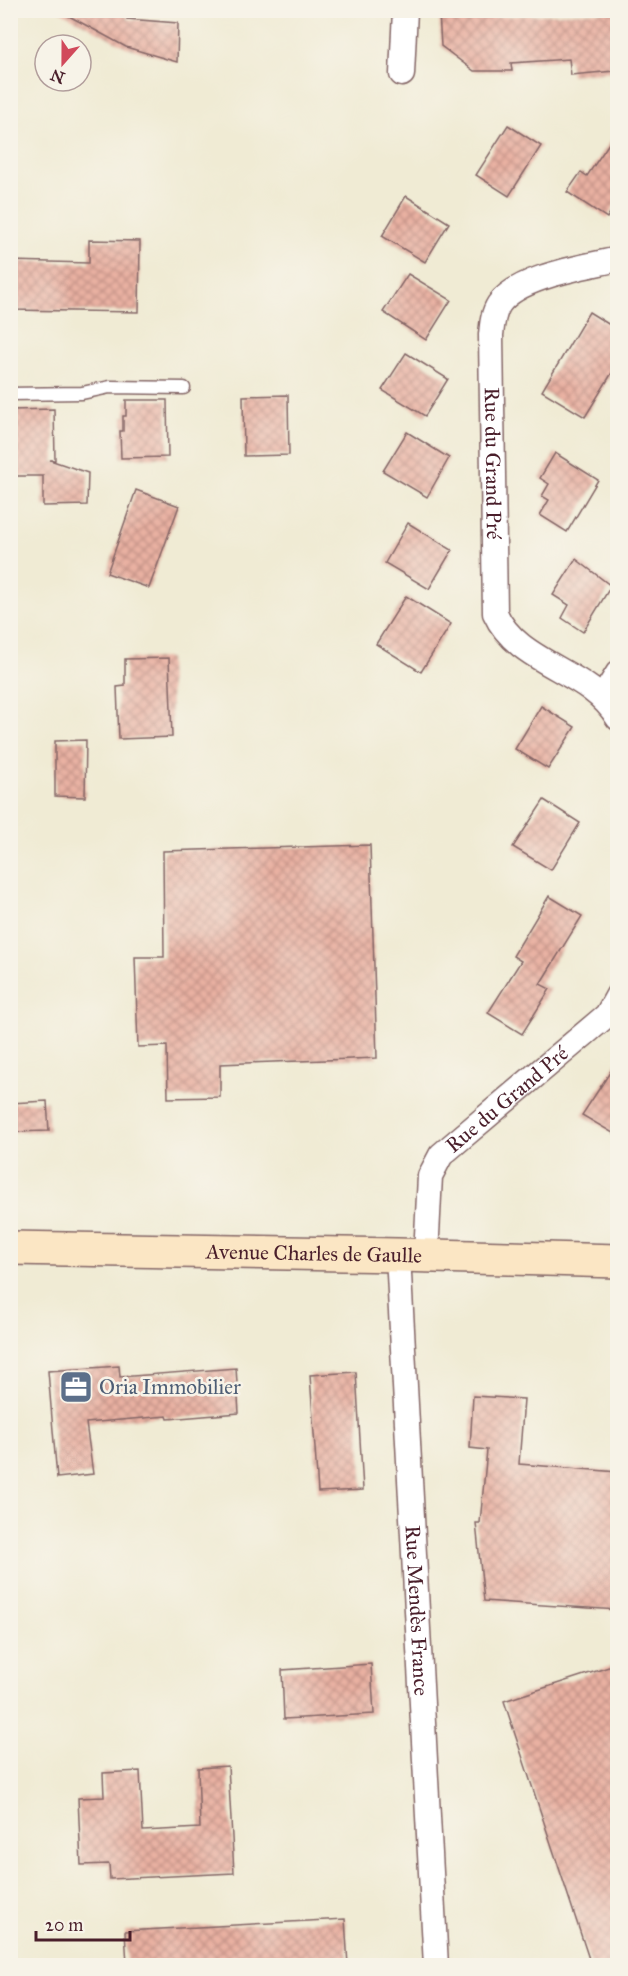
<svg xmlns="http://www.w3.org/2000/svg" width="628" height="1976" font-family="'IM FELL Great Primer',serif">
	<defs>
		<pattern id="building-cross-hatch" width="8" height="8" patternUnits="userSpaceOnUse" patternTransform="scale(1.5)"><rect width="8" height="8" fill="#e9b1a2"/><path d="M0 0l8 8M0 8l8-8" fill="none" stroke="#bf8f84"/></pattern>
	</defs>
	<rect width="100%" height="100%" fill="#f7f3e8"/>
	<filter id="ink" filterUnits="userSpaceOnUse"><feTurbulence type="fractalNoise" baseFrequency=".0167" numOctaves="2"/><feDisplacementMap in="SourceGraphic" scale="12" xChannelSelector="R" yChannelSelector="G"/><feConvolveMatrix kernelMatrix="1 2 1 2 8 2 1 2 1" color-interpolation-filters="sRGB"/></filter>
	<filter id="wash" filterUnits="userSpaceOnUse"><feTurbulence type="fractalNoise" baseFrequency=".008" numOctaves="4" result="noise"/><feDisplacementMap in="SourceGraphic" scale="24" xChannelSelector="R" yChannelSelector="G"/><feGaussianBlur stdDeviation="1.35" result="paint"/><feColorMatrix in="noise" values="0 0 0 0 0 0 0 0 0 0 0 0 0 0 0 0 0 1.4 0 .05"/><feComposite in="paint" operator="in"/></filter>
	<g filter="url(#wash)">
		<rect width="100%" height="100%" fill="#f0ebd4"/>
		<g id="blocks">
			<g fill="url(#building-cross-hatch)">
				<path d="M58,10H128L127,19L178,23L177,62L126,47Z"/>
				<path d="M473,10H493L494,17L618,11V57L613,58L614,71L571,75L569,59L511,63L512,71H474L441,46L439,13Z"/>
				<path d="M508,125L541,146L509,196L476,175Z"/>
				<path d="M618,130V200L607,218L567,192L581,172L587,176Z"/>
				<path d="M406,196L449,223L425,262L382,236Z"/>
				<path d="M89,240L140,241L139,312L10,310V261L89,263Z"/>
				<path d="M408,274L451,300L426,340L383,312Z"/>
				<path d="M589,312L618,330V363L585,417L542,391Z"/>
				<path d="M406,353L448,379L425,416L382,390Z"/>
				<path d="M288,395L289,455L244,456L243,396Z"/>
				<path d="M126,400H167L168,457L121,458L120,431H123V416H126Z"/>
				<path d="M54,409L55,460H50L88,473L87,505L43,506V476H10V410Z"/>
				<path d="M407,432L449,458L427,497L383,471Z"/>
				<path d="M555,453L598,480L567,532L540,515L549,500L542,496L549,484L540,478Z"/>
				<path d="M136,490L179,506L149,588L107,573Z"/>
				<path d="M408,523L452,550L429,589L385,563Z"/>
				<path d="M576,559L611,586L583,632L562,618L569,605L553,595Z"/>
				<path d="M406,596L451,624L421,672L376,644Z"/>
				<path d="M169,658L172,737L119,739L117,687L125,686V659Z"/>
				<path d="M541,706L575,727L548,769L515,749Z"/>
				<path d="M86,740L85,797L55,796V741Z"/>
				<path d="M544,800L580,823L551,870L513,847Z"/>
				<path d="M370,845L377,1058L220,1064V1097L168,1098L167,1046L138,1047L135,957H164L163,851Z"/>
				<path d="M549,896L582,916L540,984L550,989L522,1034L488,1013L521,961L513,956Z"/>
				<path d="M618,1060V1136L582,1115Z"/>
				<path d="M47,1101L49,1131L10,1132V1103Z"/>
				<path d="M119,1366L120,1377L236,1368L239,1413L168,1419L167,1416L86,1423L93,1474L57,1478L48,1371Z"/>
				<path d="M356,1372L363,1490L318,1492L310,1375Z"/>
				<path d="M473,1396L524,1399L519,1464L618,1472V1610L484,1601L476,1523H480L487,1450L470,1448Z"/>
				<path d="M371,1664L374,1714L284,1719L282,1670Z"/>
				<path d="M618,1664V1965H591L504,1701Z"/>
				<path d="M228,1766L234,1873L110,1879L109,1864L81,1865L78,1798L104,1797L103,1773L140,1771L143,1831L200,1828L198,1768Z"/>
				<path d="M345,1919L348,1965H127L125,1931Z"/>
			</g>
		</g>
	</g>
	<g filter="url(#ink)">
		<use href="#blocks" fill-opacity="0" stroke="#846666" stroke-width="1.5"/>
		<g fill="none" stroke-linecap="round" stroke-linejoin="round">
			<g stroke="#846666" stroke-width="15">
				<path id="lane" d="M10,394L82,393L110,387L184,388"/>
			</g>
			<g stroke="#846666" stroke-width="27">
				<g id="street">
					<path d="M402,74L405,10"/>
					<path id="s1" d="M618,259C585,267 519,276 499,304C493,313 492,324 491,335L495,613C518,665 589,669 618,718"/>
					<path d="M603,697L618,673"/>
					<path id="s2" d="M398,1255L436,1966"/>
					<path id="s3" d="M426,1255L430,1176L441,1155L607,1015L618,995"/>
				</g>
			</g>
			<g stroke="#846666" stroke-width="36">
				<g id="secondary">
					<path id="s4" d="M10,1248L398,1255L618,1261"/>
				</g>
			</g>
			<use href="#lane" stroke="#fff" stroke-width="12"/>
			<use href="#street" stroke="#fff" stroke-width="24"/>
			<use href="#secondary" stroke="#fbe6c4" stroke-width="33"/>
		</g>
	</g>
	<defs>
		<g id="office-square" transform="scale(1.725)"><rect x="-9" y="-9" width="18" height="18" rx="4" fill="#5c6f8a" stroke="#f7f3e8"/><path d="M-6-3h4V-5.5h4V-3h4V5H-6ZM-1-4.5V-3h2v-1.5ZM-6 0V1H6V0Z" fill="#fff"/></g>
	</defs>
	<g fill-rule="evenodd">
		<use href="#office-square" x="76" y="1387"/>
	</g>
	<g text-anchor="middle" stroke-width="5" stroke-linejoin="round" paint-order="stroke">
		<g font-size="21" fill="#4a1f2b" stroke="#f7f3e8">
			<text dy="7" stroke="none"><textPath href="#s1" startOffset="290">Rue du Grand Pré</textPath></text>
			<text dy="7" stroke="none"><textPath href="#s3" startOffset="189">Rue du Grand Pré</textPath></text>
			<text dy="7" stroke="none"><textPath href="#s4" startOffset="304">Avenue Charles de Gaulle</textPath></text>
			<text dy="7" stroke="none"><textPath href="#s2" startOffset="356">Rue Mendès France</textPath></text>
		</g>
		<g font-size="21" fill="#4e5e75" stroke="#f7f3e8" text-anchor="start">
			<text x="99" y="1394">Oria Immobilier</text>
		</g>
	</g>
	<rect width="628" height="1976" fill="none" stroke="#f7f3e8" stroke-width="36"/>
	<g transform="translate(63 63) rotate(201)"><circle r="28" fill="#f7f3e8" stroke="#b29e9c" stroke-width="1.5"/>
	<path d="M0-4.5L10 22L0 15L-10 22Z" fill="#d1495b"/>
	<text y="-9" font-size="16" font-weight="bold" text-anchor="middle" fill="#4a1f2b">N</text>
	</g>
	<path d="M36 1931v9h94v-9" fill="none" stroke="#4a1f2b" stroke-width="3"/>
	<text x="45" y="1931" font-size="18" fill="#4a1f2b" stroke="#f7f3e8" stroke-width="4.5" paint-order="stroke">20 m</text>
</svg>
